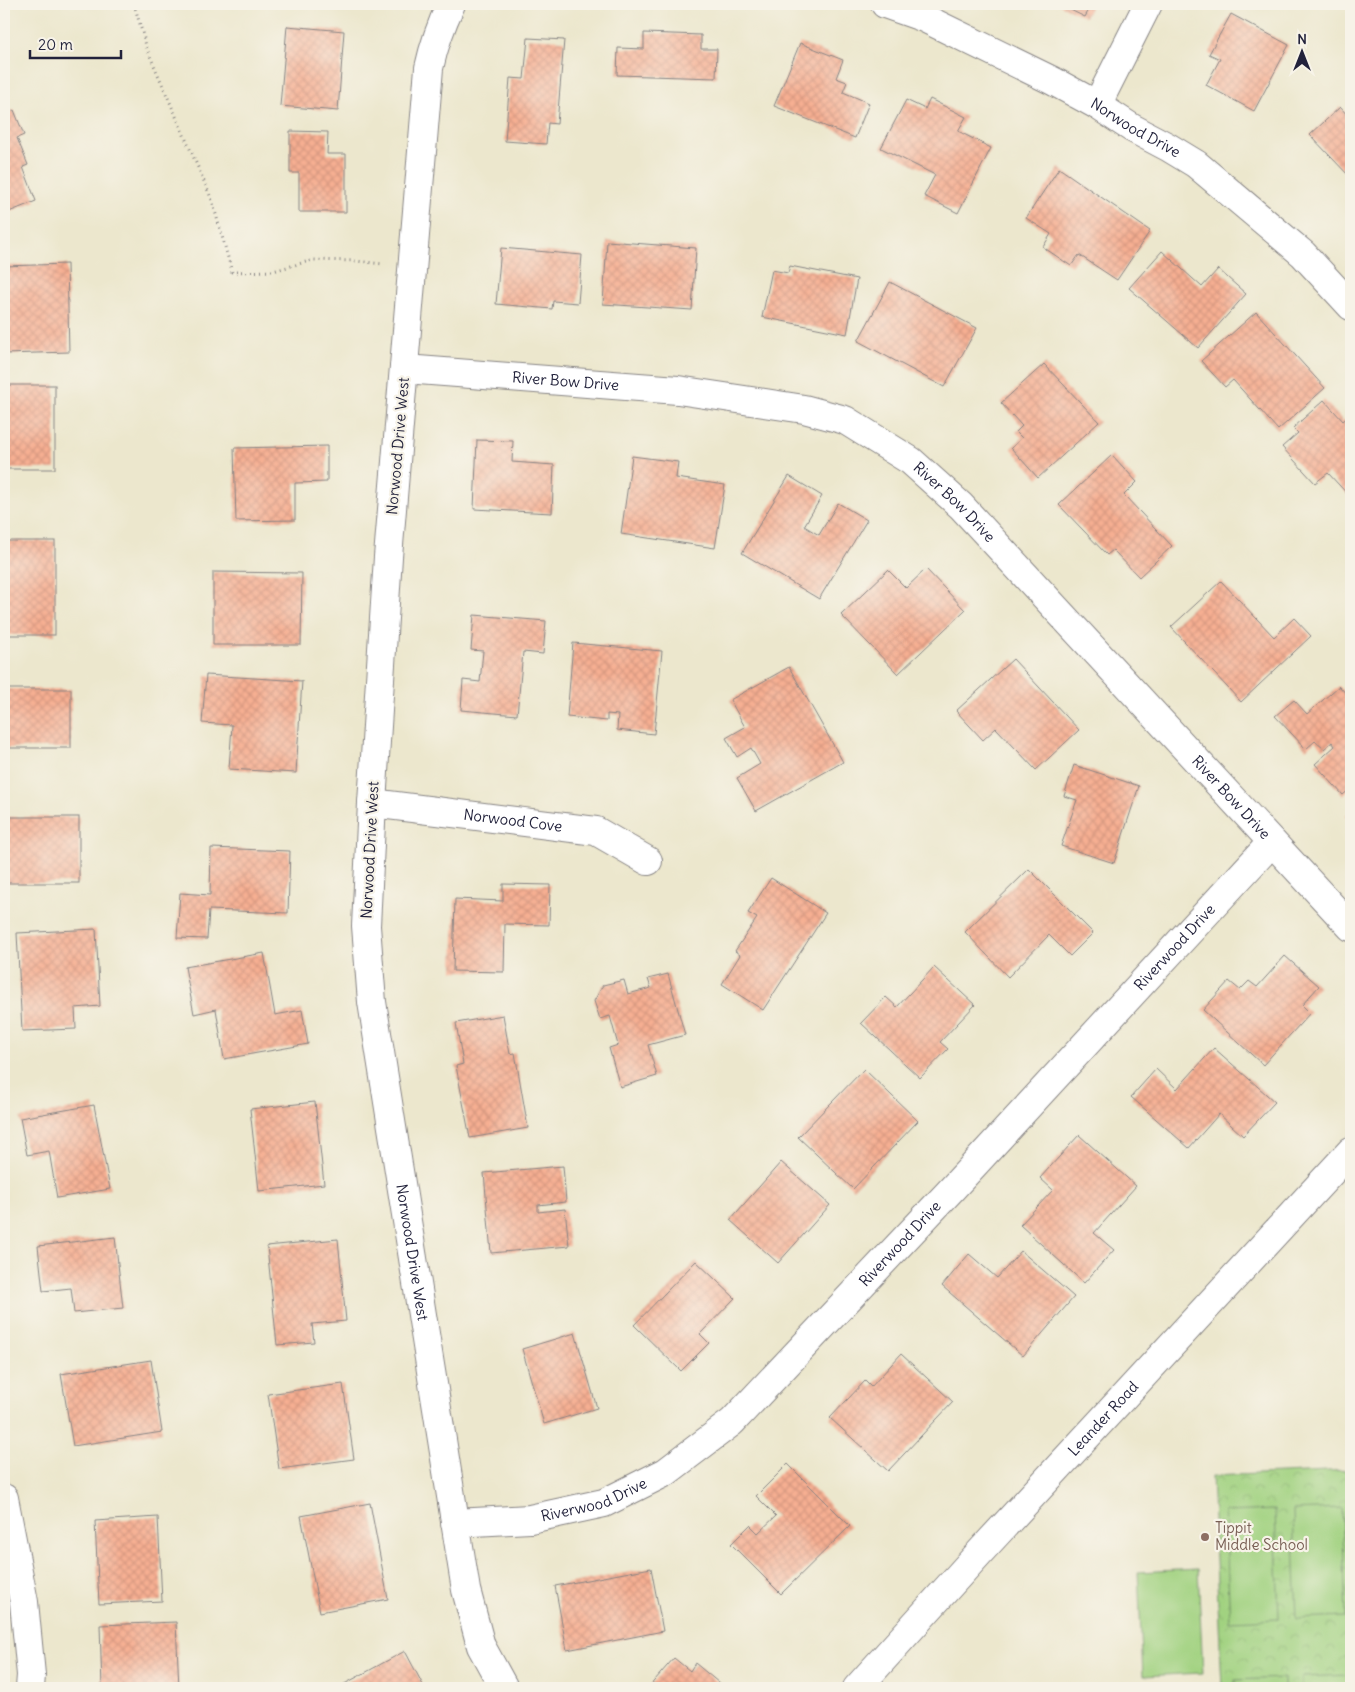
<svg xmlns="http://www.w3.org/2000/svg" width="1355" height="1692" font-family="Delius,sans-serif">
	<defs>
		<pattern id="park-crowns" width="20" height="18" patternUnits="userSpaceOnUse" patternTransform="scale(1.25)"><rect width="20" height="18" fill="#a1d280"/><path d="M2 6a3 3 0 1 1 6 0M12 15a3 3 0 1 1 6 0" fill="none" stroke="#8ab470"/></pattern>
		<pattern id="building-cross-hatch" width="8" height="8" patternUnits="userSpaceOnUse" patternTransform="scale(1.25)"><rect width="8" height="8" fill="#f6af92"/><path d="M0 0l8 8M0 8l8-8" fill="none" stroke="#d3967f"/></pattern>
	</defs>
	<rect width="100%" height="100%" fill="#f7f3e8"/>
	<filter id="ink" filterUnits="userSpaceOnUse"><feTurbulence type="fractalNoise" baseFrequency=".02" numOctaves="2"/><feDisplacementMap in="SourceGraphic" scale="10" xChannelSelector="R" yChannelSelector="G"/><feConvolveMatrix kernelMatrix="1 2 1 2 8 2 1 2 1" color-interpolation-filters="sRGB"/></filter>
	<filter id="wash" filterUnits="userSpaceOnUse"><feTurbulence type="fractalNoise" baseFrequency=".0096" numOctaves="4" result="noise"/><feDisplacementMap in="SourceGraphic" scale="20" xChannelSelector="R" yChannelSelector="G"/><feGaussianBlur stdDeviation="1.12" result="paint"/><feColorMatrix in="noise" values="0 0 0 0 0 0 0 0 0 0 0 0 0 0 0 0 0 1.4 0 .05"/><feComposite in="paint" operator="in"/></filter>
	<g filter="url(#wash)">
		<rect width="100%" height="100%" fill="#ece7cd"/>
		<path fill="url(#park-crowns)" stroke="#627a5e" d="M1351,1470V1688H1222L1212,1476Z"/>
		<g fill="#a1d280" stroke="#627a5e">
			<path d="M1342,1508L1346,1617L1297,1619L1293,1510Z"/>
			<path d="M1275,1510L1279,1619L1230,1621L1225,1512Z"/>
			<path d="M1198,1569L1203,1673L1143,1676L1138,1572Z"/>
			<path d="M1350,1675L1351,1688H1302V1677Z"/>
			<path d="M1284,1678V1688H1235V1680Z"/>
		</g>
		<g id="blocks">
			<g fill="url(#building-cross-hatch)">
				<path d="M1058,4H1092L1085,17Z"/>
				<path d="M1231,14L1289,45L1254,111L1206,85L1220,59L1209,54Z"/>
				<path d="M287,26L344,31L338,111L280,106Z"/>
				<path d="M644,33L701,35V49H717L716,78L617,75L618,48L644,49Z"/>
				<path d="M528,38L564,40L557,124L548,123L546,144L505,141L510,78L524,79Z"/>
				<path d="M800,43L843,60L836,78L847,82L843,92L869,103L855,138L774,106Z"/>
				<path d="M930,99L966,117L958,131L991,148L958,213L924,196L935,175L881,148L906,100L925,109Z"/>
				<path d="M4,105L7,113L14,110L24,135L17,138L28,165L23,167L36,201L4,214Z"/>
				<path d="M1340,107L1351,119V178L1310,135Z"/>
				<path d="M290,131L328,132L327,154H346V212H299V173H290Z"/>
				<path d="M1059,168L1150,231L1117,280L1079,255L1071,266L1043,247L1051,234L1026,218Z"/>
				<path d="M607,241L696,248L692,310L603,304Z"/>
				<path d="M501,248L582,255L578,303L553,301L552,309L496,304Z"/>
				<path d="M1162,251L1202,287L1218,269L1246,294L1198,348L1129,288Z"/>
				<path d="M67,264L69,352L4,354V266Z"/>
				<path d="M790,266L857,279L847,334L762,317L772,270L788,273Z"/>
				<path d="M890,282L977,328L944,387L858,341Z"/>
				<path d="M1256,312L1325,388L1278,430L1233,380L1225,387L1201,361Z"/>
				<path d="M1044,364L1099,422L1038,478L1011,448L1022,438L1016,432L1022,426L1001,403Z"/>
				<rect x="4" y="385" width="51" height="84"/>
				<path d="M1324,400L1343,421L1349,416L1351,419V498L1328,473L1315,483L1282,447L1298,433L1293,428Z"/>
				<path d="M477,440L513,441L512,462L554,465L552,513L474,509Z"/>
				<path d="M327,446V482L295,483V520L236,521L234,448Z"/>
				<path d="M1112,455L1137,482L1124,495L1172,546L1139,577L1113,550L1107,555L1059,505Z"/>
				<path d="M632,456L678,462L676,478L725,485L715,548L621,534Z"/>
				<path d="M789,476L822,496L804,526L819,535L838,503L867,520L819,599L742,553Z"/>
				<rect x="4" y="541" width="51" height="94"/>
				<path d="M926,569L965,610L898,674L841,615L888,570L906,588Z"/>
				<path d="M213,572L302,573L301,645H213Z"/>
				<path d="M1221,581L1274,637L1294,618L1311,636L1241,702L1171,627Z"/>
				<path d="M474,615L546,621L543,654L523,652L517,715L461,710L463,680L480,682L483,651L471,650Z"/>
				<path d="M573,643L662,651L654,734L617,730L618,715L607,714V721L567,717Z"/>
				<path d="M1013,659L1079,730L1036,770L996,728L983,740L956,711Z"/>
				<path d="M789,667L843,762L756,811L737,778L760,764L751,748L737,757L726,738L745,727L730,700Z"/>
				<path d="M206,675L302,681L296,773L229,769L232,725L202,723Z"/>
				<path d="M1339,686L1351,699V788L1343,795L1315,764L1335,746L1332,742L1324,749L1315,741L1306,749L1275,716L1294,700L1307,714Z"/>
				<rect x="4" y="689" width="67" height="59"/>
				<path d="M1074,765L1139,786L1114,863L1061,846L1077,800L1064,796Z"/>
				<path d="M1351,811V821L1346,815Z"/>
				<rect x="4" y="817" width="75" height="66"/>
				<path d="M211,848L290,851L288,913L209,910L207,939L177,938L180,893L210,895Z"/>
				<path d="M1029,869L1093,933L1070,956L1049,935L1008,977L965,932Z"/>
				<path d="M771,878L826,913L763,1010L722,984L740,955L735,951L757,918L748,913Z"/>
				<path d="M503,884L550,885L549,925L505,924L504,972L453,971L455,899L503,901Z"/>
				<path d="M96,929L100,1006L75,1008L76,1029L22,1031L17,933Z"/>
				<path d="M264,953L275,1015L302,1010L308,1044L224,1059L216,1009L194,1014L185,967Z"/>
				<path d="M1285,956L1319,986L1302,1005L1310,1013L1263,1065L1203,1010L1229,981L1240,990L1249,981L1257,987Z"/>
				<path d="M934,967L975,1005L940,1042L948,1049L920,1078L861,1023L886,997L897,1007Z"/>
				<path d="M668,974L685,1035L648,1045L657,1076L620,1087L609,1048L618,1045L610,1016L600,1019L594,1001L603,985L624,980L628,994L651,988L648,979Z"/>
				<path d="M503,1015L510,1054L515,1053L528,1128L470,1138L456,1066L463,1064L456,1023Z"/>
				<path d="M1214,1048L1275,1102L1243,1136L1219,1114L1189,1148L1131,1097L1156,1069L1177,1089Z"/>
				<path d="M864,1069L918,1121L853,1189L798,1137Z"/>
				<path d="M315,1102L324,1184L259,1191L250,1109Z"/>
				<path d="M94,1105L110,1189L57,1198L49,1151L27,1155L20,1118Z"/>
				<path d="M1079,1135L1136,1186L1094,1233L1114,1250L1084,1283L1020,1225L1053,1190L1040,1178Z"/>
				<path d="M781,1162L830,1205L778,1263L730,1220Z"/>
				<path d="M563,1166L566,1202L538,1205V1212L565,1209L569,1246L491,1253L484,1173Z"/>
				<path d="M115,1237L123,1308L74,1313L71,1288L43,1291L38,1246Z"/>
				<path d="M338,1239L346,1321L312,1324L314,1342L277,1345L267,1246Z"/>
				<path d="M1021,1251L1074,1297L1023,1356L942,1286L969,1254L997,1278Z"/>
				<path d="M696,1261L735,1298L700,1334L709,1343L681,1371L634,1325Z"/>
				<path d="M575,1333L597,1408L544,1424L522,1349Z"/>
				<path d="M901,1354L953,1402L888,1471L830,1418L865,1381L871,1387Z"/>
				<path d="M151,1360L162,1432L73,1446L61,1374Z"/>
				<path d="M343,1384L354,1459L279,1469L268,1394Z"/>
				<path d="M788,1464L850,1526L781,1594L731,1544L750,1525L758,1533L776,1516L756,1496Z"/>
				<path d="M370,1503L388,1599L320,1612L301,1516Z"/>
				<path d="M158,1517L162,1601L99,1604L95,1521Z"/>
				<path d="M651,1568L663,1631L567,1650L555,1586Z"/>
				<path d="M176,1622L179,1688H102L100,1625Z"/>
				<path d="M405,1651L424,1687L337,1688Z"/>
				<path d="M674,1658L690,1671L695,1663L725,1688H648Z"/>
			</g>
		</g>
	</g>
	<g filter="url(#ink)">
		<use href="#blocks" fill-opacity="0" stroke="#878484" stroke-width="1"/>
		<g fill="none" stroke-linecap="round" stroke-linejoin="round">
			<g stroke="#878484" stroke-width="30">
				<g id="minor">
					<path id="s1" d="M451,4C441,25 434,45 429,68L388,557L372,803L366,926L372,1002L466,1590L481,1646L504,1688"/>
					<path id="s2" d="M885,4L922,17L1053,81L1097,105L1132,128L1168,147L1196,164L1303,254L1351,306"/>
					<path d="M1097,105L1148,4"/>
					<path id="s3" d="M405,369L678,390L804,409L845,420L911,461L961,506L1351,927"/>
					<path id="s4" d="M372,803L596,831L648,861"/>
					<path d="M4,1498L24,1602L31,1675L30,1688"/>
					<path id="s5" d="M455,1523L530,1519L604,1503L666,1472L732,1422L950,1191L1272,842"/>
				</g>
			</g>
			<g stroke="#878484" stroke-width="30">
				<g id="major">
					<path id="s6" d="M857,1688L981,1551L1351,1151"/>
				</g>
			</g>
			<path stroke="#878484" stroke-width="3" stroke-dasharray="1 4" stroke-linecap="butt" d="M134,4L147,49L212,200L232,272L273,271L313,260L356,261L383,264"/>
			<use href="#minor" stroke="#fff" stroke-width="28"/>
			<use href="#major" stroke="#fff" stroke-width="28"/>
		</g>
	</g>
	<circle fill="#8d6e63" stroke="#f7f3e8" stroke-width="2" cx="1205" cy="1537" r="5"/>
	<g text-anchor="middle" stroke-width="4.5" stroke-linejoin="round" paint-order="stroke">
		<g font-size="15" fill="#22223b" stroke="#f7f3e8">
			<text dy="5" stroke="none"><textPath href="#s2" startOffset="280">Norwood Drive</textPath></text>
			<text dy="5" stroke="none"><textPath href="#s3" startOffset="161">River Bow Drive</textPath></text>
			<text transform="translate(398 446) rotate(-85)" y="5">Norwood Drive West</text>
			<text dy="5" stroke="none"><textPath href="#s3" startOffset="581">River Bow Drive</textPath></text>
			<text dy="5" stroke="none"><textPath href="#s3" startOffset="986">River Bow Drive</textPath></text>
			<text dy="5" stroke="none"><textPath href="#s4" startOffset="142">Norwood Cove</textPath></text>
			<text transform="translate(370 850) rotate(-87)" y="5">Norwood Drive West</text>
			<text dy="5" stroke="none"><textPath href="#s5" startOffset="952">Riverwood Drive</textPath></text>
			<text dy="5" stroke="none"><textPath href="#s5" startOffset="548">Riverwood Drive</textPath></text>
			<text dy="5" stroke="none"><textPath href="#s1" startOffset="1258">Norwood Drive West</textPath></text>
			<text dy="5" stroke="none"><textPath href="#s6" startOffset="365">Leander Road</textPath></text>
			<text dy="5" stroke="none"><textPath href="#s5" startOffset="142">Riverwood Drive</textPath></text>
		</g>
		<g font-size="15" fill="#785e54" stroke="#f7f3e8" text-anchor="start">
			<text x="1215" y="1533">Tippit<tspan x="1215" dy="17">Middle School</tspan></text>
		</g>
	</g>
	<rect width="1355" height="1692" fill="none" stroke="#f7f3e8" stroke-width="20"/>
	<g transform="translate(1302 52)" stroke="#f7f3e8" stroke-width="4" paint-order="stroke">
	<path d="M0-4L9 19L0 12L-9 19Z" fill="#22223b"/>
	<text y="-8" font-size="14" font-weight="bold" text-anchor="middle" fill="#22223b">N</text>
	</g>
	<path d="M30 50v8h91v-8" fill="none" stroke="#22223b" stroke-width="2.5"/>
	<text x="38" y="50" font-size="15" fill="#22223b" stroke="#f7f3e8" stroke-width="4" paint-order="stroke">20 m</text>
</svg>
